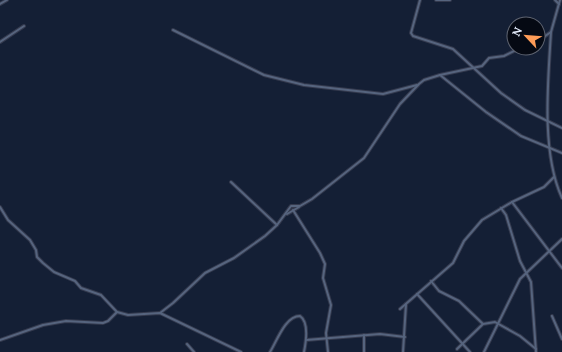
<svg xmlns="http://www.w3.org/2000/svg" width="562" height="352" font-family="Lora,serif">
	<rect width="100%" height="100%" fill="#141f35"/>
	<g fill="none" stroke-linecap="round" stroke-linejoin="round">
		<g stroke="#343a4e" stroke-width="4">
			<g id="minor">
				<path d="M420,0L411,33L413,36L453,49L501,93L525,110L562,128"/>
				<path d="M436,0H450"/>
				<path d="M555,0L559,4"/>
				<path d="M0,4L7,0"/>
				<path d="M173,30L264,75L304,85L383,94L417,85"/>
				<path d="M551,32C548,82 541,152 562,198"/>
				<path d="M538,41L551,32L560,0"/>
				<path d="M0,42L24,26"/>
				<path d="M440,75L486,112L521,136L562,153"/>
				<path d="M554,177L544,187L512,202L562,268"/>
				<path d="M231,182L277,225"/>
				<path d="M0,207L8,220L30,240L36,250L37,257L43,263L54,272L75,281L81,288L101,295L117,312L128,315L160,313L241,352"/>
				<path d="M501,208L506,215L520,261L531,282L536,352"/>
				<path d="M293,210L320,253L325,264L323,278L331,305L326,333L328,352"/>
				<path d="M287,214L299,207"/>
				<path d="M431,281L439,291L459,301L483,324L495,322L520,336L536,349"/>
				<path d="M417,294L470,352"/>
				<path d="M400,309L453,263L464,241L482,220L512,202"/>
				<path d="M160,313L173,303L205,273L234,258L265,236L277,225L291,206H300L312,199L364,158L400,104L419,84L424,80L440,75L482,66L489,58L504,56L520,48"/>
				<path d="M552,316L562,339"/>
				<path d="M364,335V352"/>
				<path d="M0,340L43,325L66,321L103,323L108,321L117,312"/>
				<path d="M306,340L380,334L405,337"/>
				<path d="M187,344L194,352"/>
				<path d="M457,349L483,324"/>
				<path d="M270,352C277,341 285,316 300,316C309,322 306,342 304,352"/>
				<path d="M403,352L406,304"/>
				<path d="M484,352L520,279L562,239"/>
			</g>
		</g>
		<use href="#minor" stroke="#56647e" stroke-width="2"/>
	</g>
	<g transform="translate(526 36) rotate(296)"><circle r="19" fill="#050913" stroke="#5f6471"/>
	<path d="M0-3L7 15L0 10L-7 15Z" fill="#fe9c58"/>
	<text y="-6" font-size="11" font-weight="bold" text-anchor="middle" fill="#e5edfd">N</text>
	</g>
</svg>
